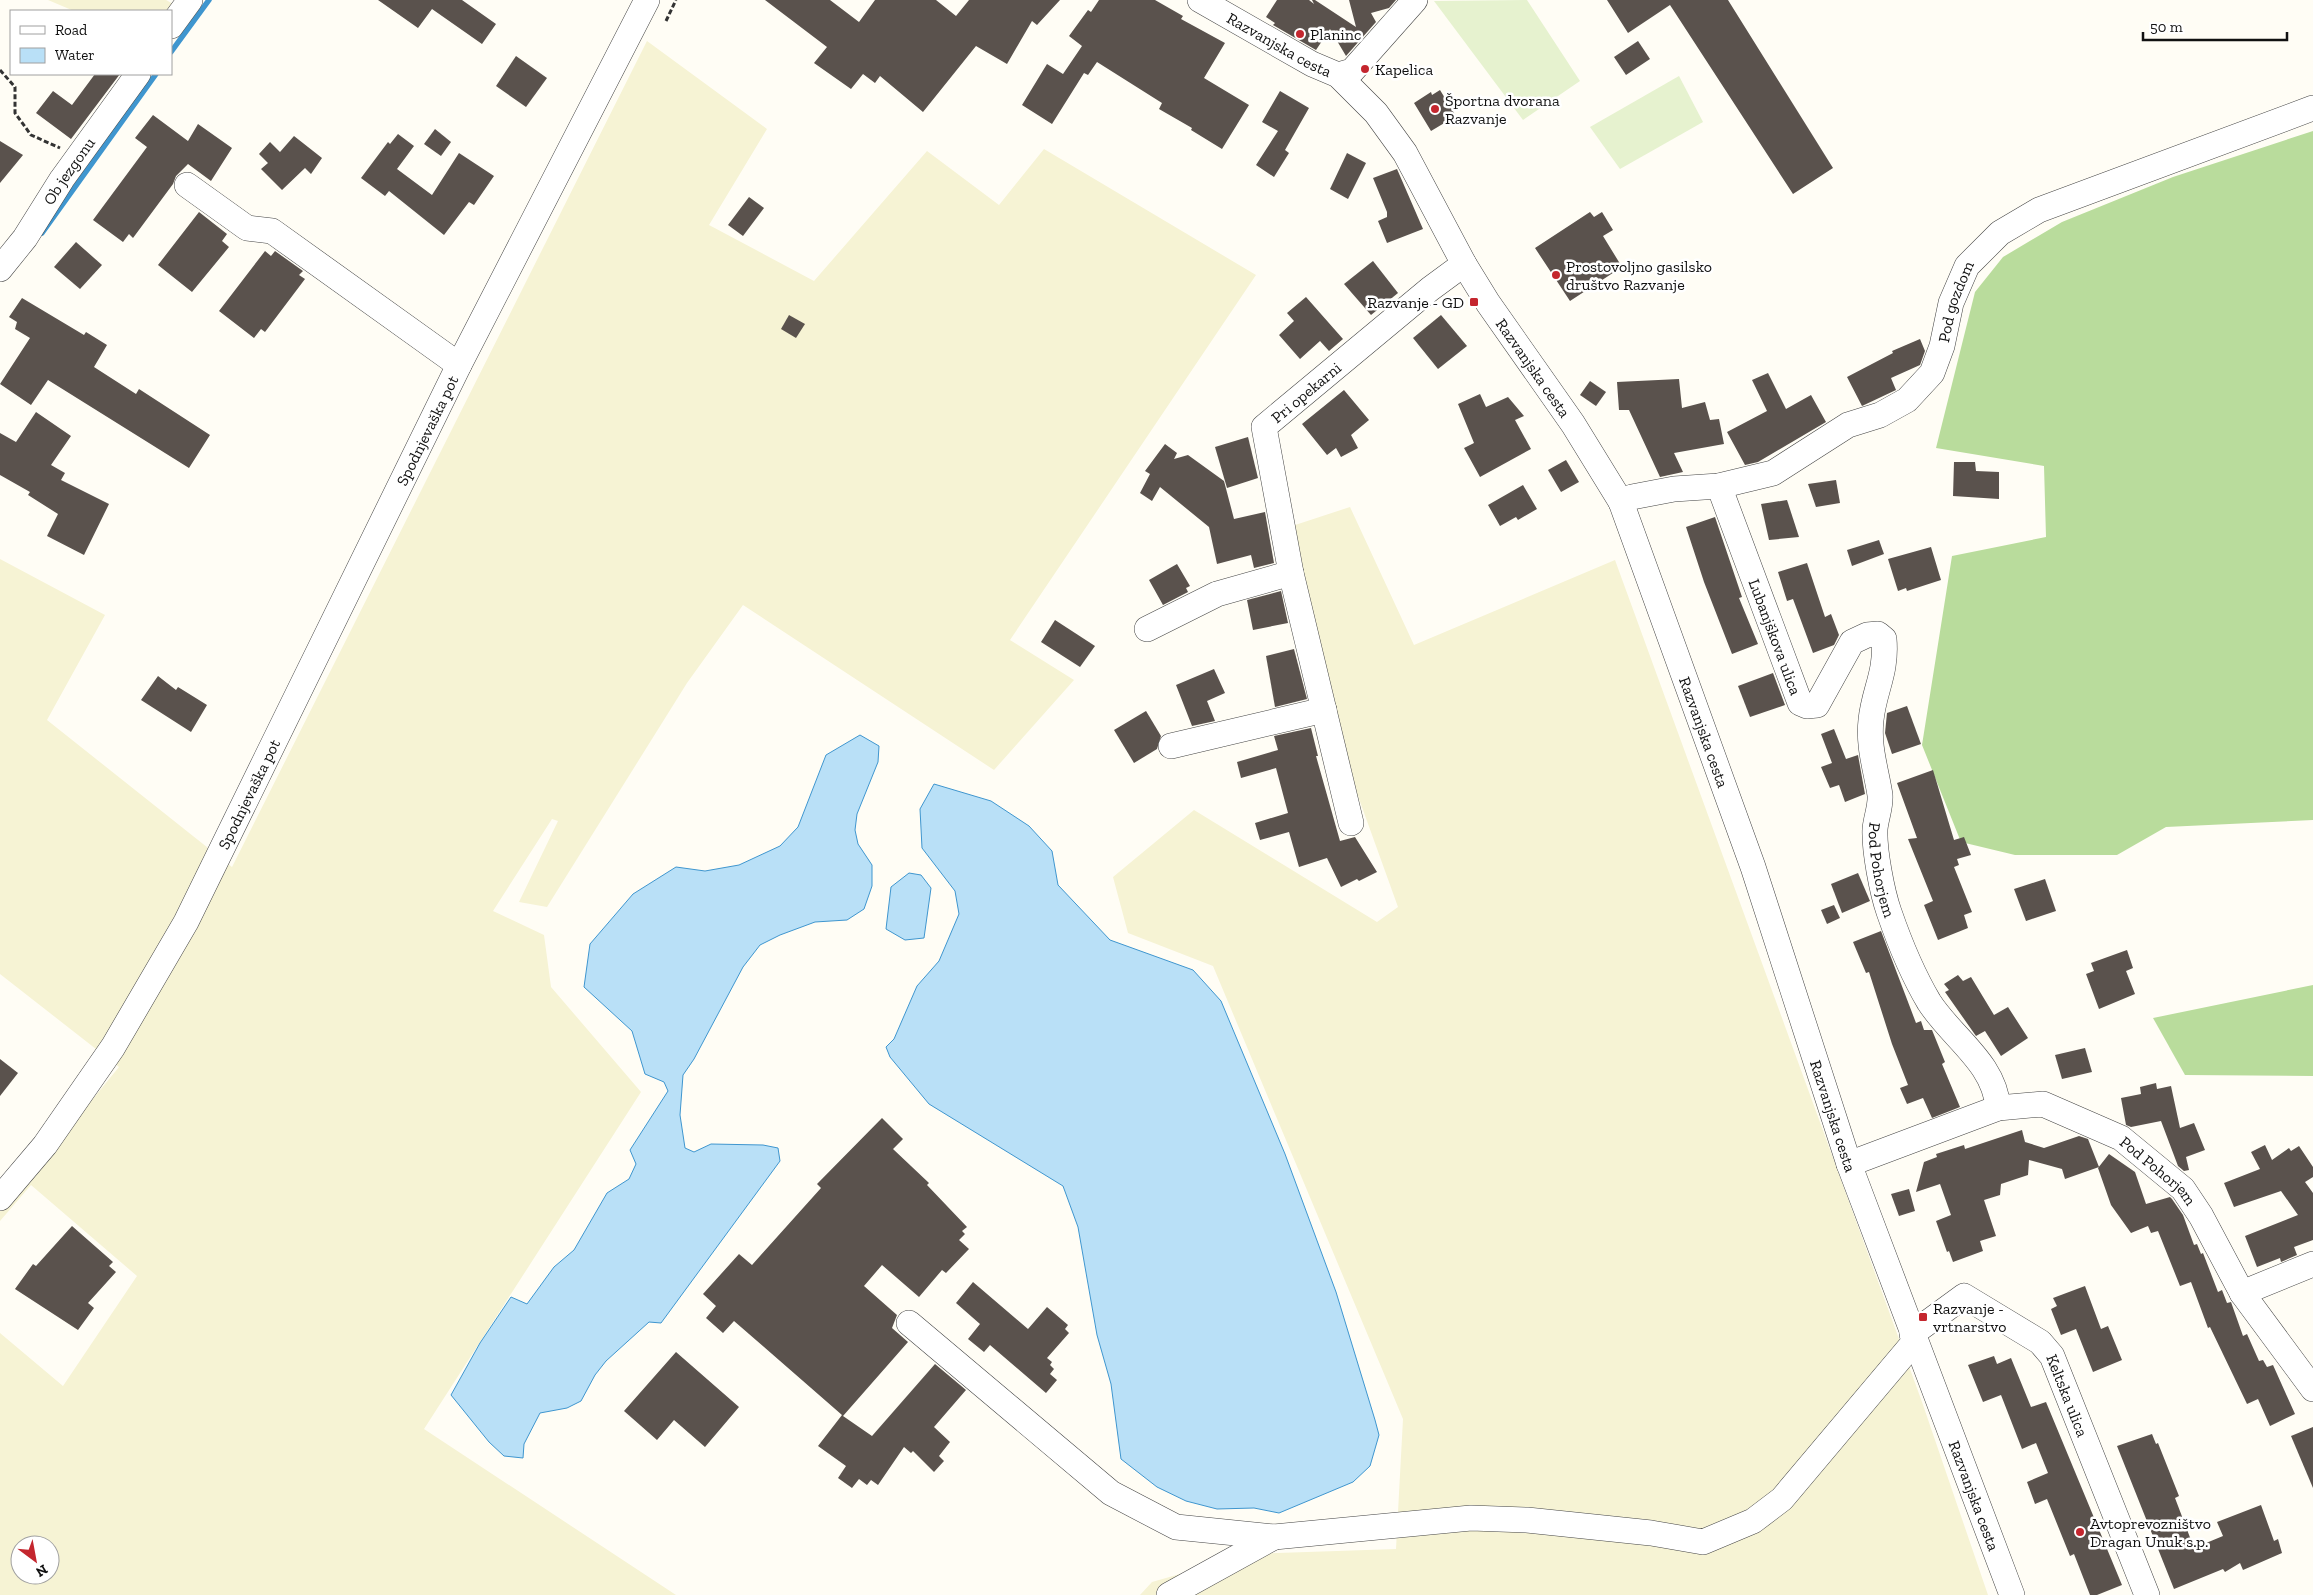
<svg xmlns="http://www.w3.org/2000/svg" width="2313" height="1595" font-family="'Zilla Slab',serif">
	<rect width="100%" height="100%" fill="#fffdf5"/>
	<g fill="#f6f3d4" fill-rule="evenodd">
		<path d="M48,0H166L175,5L170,11H74Z"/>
		<path d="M647,41L767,129L709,225L814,281L927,151L999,205L1044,149L1256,275L1010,640L1074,680L994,770L743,605L687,683L547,907L519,902L558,821L552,819L493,911L544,935L551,987L641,1092L424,1429L676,1595H0V1333L63,1386L137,1276L31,1185L0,1221V1192L10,1200L119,1067L0,974V559L105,615L47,720L232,867ZM20,1545H50V1575H20Z"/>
		<path d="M1350,507L1414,645L1615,560L1922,1402L1988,1595H1140L1152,1582L1250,1554L1396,1549L1403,1419L1213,966L1128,933L1113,877L1194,810L1377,922L1398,907L1327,710L1289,527Z"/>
	</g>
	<g fill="#b9dc9c">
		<path d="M2313,131V820L2166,827L2117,855H2015L1961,842L1922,745L1952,556L2046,537L2044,466L1936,448L1975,292L2003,257L2062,222L2173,177Z"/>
		<path d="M2313,985V1076L2185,1075L2153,1018Z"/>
	</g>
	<g fill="#e6f2cf">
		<path d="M1527,0L1580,81L1523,120L1434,1Z"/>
		<path d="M1679,76L1703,122L1620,169L1590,127Z"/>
	</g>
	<g fill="#b9e0f7" stroke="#3f96cf">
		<path d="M860,735L879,746L878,762L857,814L855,830L858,844L872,865V886L864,909L847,920L815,922L780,935L760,945L743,967L694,1059L683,1075L680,1115L685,1148L694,1152L711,1144L763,1145L778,1148L780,1161L661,1323L649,1322L606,1361L595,1375L581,1401L567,1408L540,1413L524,1444L523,1458L504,1456L489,1442L451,1395L480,1343L511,1297L527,1304L554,1267L574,1250L607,1193L629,1179L636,1164L630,1150L668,1091L664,1082L645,1074L632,1031L584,987L590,944L633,894L676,867L705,871L739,865L780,846L798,827L826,755Z"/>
		<path d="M934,784L991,801L1029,826L1052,851L1058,885L1110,940L1193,970L1221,1001L1285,1154L1336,1292L1375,1420L1379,1435L1370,1466L1353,1482L1279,1513L1254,1508L1217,1509L1186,1501L1157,1487L1121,1459L1111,1384L1097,1335L1078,1227L1063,1186L929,1104L890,1057L886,1047L894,1039L917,986L939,961L959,914L955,891L922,848L920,809Z"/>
		<path d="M909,873L921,875L931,888L924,938L905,940L886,929L891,887Z"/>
	</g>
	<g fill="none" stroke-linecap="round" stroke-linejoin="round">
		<g stroke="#3f96cf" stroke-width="5.5">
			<path d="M171,52L209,0"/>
			<path d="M42,233L156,74"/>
		</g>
	</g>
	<g fill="#5a524d">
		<path d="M378,0H462L496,24L482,44L432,9L418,28Z"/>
		<path d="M765,0H830L859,22L875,0H936L956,16L969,0H1060L1037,25L1032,21L1007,64L976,46L923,112L880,76L875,83L863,74L851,89L814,63L827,47Z"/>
		<path d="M1099,0H1155L1183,16L1181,19L1225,43L1204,78L1249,105L1222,149L1191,130L1192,128L1159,109L1162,103L1097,62L1088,75L1084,73L1052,124L1022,105L1047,64L1063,74L1082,46L1069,36L1088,10L1091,12Z"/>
		<path d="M1277,0H1309L1314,4L1312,0H1315L1356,27L1349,0H1396L1389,8L1371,13L1376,22L1346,56L1330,29L1316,50L1273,25L1275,23L1266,17Z"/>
		<path d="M1607,0H1728L1833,168L1793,194L1670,5L1628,33Z"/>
		<path d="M1638,41L1650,59L1626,75L1614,57Z"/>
		<path d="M516,56L547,78L526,107L496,86Z"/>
		<path d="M95,74H120L71,139L36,113L53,91L72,105Z"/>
		<path d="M1440,90L1456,116L1431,131L1414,103L1431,92L1432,95Z"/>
		<path d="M1280,91L1309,108L1285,150L1289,153L1274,177L1256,165L1278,131L1262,122Z"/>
		<path d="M153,115L188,141L198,124L232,148L211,181L188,164L176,176L173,184L133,238L129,234L123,242L93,220L147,147L135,138Z"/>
		<path d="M435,129L451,142L441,156L424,144Z"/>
		<path d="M398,134L414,146L397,169L432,195L459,153L494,176L474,205L469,202L444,235L389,191L385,196L361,178L388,142L390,144Z"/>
		<path d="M294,136L322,158L311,174L305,168L282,190L261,169L268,163L259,154L270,142L280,152Z"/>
		<path d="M0,141L23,155L0,183Z"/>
		<path d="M1347,153L1366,163L1348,199L1330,189Z"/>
		<path d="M1397,169L1423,229L1387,243L1378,221L1387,217V212L1373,178Z"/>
		<path d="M749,197L764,208L743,236L728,225Z"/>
		<path d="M199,212L227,234L222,241L229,247L192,292L158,265Z"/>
		<path d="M1590,212L1594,217L1602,212L1613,230L1603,236L1622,267L1570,301L1535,248Z"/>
		<path d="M76,242L102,265L80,289L54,267Z"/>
		<path d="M265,251L271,256L275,251L303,271L299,275L305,279L265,332L261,329L254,338L219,311Z"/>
		<path d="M1373,261L1398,293L1371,315L1344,284Z"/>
		<path d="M1306,297L1343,339L1329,351L1320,341L1300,359L1279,335L1294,321L1287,313Z"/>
		<path d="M22,298L84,335L86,332L107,345L94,367L136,394L139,389L210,435L189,468L48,380L31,405L0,384L30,338L15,329L17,322L9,317Z"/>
		<path d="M789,315L805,324L796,338L781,329Z"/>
		<path d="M1441,315L1467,346L1438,369L1413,338Z"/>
		<path d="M1920,339L1925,351L1920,365L1891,378L1896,390L1862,406L1847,377L1893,353L1892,351Z"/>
		<path d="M1768,373L1786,409L1811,395L1826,422L1758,462L1745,465L1727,432L1767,411L1752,380Z"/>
		<path d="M1679,379L1682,408L1705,402L1710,420L1719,419L1724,444L1674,453L1683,472L1660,477L1629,410H1619L1617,382Z"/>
		<path d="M1590,381L1606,392L1596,406L1580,395Z"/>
		<path d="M1344,390L1369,420L1351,435L1358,448L1341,457L1336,448L1327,455L1302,424Z"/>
		<path d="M1480,394L1486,407L1508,397L1524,416L1515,420L1531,449L1480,477L1464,448L1474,443L1458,404Z"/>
		<path d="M36,412L71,436L51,465L65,473L61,480L109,504L84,555L47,536L58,514L28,495L30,492L0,475V433L16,442Z"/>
		<path d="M1248,437L1258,478L1227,488L1215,447Z"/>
		<path d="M1165,444L1177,453L1174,459L1188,455L1224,481L1234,519L1265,512L1274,563L1254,568L1251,555L1217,564L1209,527L1160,487L1152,501L1140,493L1150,474L1145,471Z"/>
		<path d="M1566,460L1579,482L1561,492L1548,470Z"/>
		<path d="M1954,462H1975L1976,471L1999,472V499L1953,496Z"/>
		<path d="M1836,480L1840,503L1816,507L1808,484Z"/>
		<path d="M1523,485L1537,509L1518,520L1516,517L1500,526L1488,505Z"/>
		<path d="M1787,500L1799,537L1769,540L1761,504Z"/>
		<path d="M1715,517L1742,597L1739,598L1758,644L1732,654L1704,582L1686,527Z"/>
		<path d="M1879,540L1884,554L1852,566L1847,550Z"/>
		<path d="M1931,547L1941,580L1907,591L1906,588L1898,591L1888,559Z"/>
		<path d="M1807,563L1825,617L1831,614L1839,635L1834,645L1813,653L1793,599L1787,601L1778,572Z"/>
		<path d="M1177,564L1190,586L1186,588L1188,592L1163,605L1149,580Z"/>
		<path d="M1281,591L1288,623L1253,630L1247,600Z"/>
		<path d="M1055,620L1095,646L1080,667L1041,642Z"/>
		<path d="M1294,649L1307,699L1275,707L1266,656Z"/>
		<path d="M1214,669L1225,693L1207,701L1215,721L1192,726L1176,685Z"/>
		<path d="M1773,673L1785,705L1750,717L1738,686Z"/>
		<path d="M158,676L176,690L178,687L207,705L191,732L141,700Z"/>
		<path d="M1907,706L1921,744L1892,754L1885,733L1887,713Z"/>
		<path d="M1146,711L1161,736L1157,749L1134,763L1114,730Z"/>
		<path d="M1311,728L1318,756H1316L1340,841L1355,837L1377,872L1359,881L1357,879L1341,887L1327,858L1299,867L1289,832L1260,840L1255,823L1288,813L1276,768L1241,778L1237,762L1278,750L1274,736Z"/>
		<path d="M1834,729L1846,759L1858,755L1865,794L1845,802L1839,785L1830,788L1821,767L1832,763L1821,734Z"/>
		<path d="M1933,770L1954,840L1964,837L1971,855L1957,859L1959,865L1954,867L1972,912L1964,915L1968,928L1938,940L1924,905L1933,901L1908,839L1917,838L1897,783Z"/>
		<path d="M1858,873L1870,901L1842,913L1831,884Z"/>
		<path d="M2045,879L2056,911L2026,921L2014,889Z"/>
		<path d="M1834,905L1840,918L1827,924L1821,910Z"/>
		<path d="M1881,931L1916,1023L1921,1021L1924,1030H1932L1945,1062L1942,1064L1960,1107L1932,1118L1923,1098L1907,1104L1900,1088L1908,1085L1892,1044L1869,972L1866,973L1853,942Z"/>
		<path d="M2127,950L2133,968L2126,971L2135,994L2099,1009L2086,974L2094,971L2091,963Z"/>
		<path d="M1958,975L1963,981L1971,977L1994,1015L2008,1007L2028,1038L2001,1056L1985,1031L1976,1036L1945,992L1949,990L1944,984Z"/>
		<path d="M2085,1048L2092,1072L2062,1079L2055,1055Z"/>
		<path d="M0,1059L18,1073L0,1096Z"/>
		<path d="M2156,1083L2157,1089L2171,1086L2180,1128L2194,1123L2205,1150L2186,1157L2189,1170L2184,1171L2178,1166L2161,1121L2131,1127L2126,1125L2121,1098L2141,1094L2140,1087Z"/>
		<path d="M882,1118L903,1139L893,1149L929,1183L927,1185L967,1227L962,1231L965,1234L959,1240L969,1249L946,1273L942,1270L919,1297L882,1265L864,1286L897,1315L892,1328L908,1342L843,1416L872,1436L935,1364L966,1390L934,1427L950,1442L939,1456L944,1461L934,1472L913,1451L911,1453L904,1447L878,1485L871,1480L867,1485L859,1479L852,1488L838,1478L846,1466L818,1446L842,1415L734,1321L723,1333L706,1318L716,1306L703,1294L739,1254L752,1265L821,1188L817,1184Z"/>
		<path d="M2022,1130L2025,1142L2044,1148L2079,1136L2088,1139L2099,1167L2065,1179L2062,1169L2029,1160L2028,1175L2001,1184L2000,1195L1984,1200L1996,1236L1980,1241L1983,1251L1953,1262L1949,1251L1947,1252L1936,1221L1951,1215L1940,1184L1916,1192L1924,1162L1937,1157L1936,1154L1964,1145L1965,1149Z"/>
		<path d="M2265,1145L2272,1160L2289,1148L2291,1151L2299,1146L2313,1167V1177L2305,1182L2313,1193V1240L2294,1247L2297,1255L2281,1262L2280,1258L2257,1267L2245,1236L2298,1215L2281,1191L2234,1207L2224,1183L2260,1169L2251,1152Z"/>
		<path d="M2109,1154L2135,1172L2146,1204L2170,1197L2172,1199L2183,1215L2194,1245L2197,1244L2201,1254L2203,1253L2218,1292L2222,1290L2227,1303L2231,1302L2243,1336L2247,1334L2259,1361L2263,1360L2267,1367L2273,1365L2295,1414L2270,1426L2258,1399L2247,1404L2210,1327L2208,1328L2191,1282L2180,1286L2158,1231L2151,1233L2148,1226L2131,1233L2111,1205L2098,1168Z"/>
		<path d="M1909,1189L1915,1211L1899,1216L1891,1194Z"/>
		<path d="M72,1226L113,1262L109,1266L116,1272L88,1303L94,1308L78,1330L15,1289L33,1264L36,1266Z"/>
		<path d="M973,1282L1028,1329L1047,1307L1068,1325L1065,1329L1069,1333L1047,1358L1052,1362L1050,1365L1054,1369L1050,1374L1057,1380L1046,1393L990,1345L984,1352L968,1339L980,1324L956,1303Z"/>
		<path d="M2085,1286L2101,1329L2108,1326L2122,1360L2093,1372L2076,1329L2061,1335L2051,1309L2057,1306L2053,1298Z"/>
		<path d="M676,1352L739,1407L705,1447L674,1420L657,1440L624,1411Z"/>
		<path d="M1994,1356L1997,1364L2011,1358L2031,1407L2046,1402L2122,1585L2097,1595H2090L2074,1554L2070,1556L2047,1499L2035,1504L2027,1482L2048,1473L2036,1443L2022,1449L2001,1395L1983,1402L1968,1365Z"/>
		<path d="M2313,1427V1488L2291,1436Z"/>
		<path d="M2152,1434L2156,1444L2158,1443L2179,1496L2175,1498L2194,1548L2223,1536L2217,1522L2261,1505L2274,1541L2278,1539L2282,1553L2243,1570L2240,1563L2225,1572L2223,1569L2174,1589L2117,1446Z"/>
	</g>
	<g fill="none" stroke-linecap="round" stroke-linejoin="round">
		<g stroke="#444" stroke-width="26">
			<g id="minor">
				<path id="s1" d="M1200,0L1312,64L1338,75L1376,113L1405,153L1464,264L1488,303L1573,424L1621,502L1753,867L1849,1164L2012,1595"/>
				<path d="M171,26L190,0"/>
				<path d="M1338,75L1352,71L1415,0"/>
				<path d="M187,185L247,228L272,231L459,365"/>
				<path id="s2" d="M0,269L25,238L62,179L138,74"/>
				<path id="s3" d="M1719,486L1800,703L1807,706L1817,705L1852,642L1867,635L1878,634L1884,639C1887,673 1874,690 1871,720C1868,747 1876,769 1880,795C1881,806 1876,818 1875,829C1874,850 1882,892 1889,912C1899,941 1913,975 1929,1002C1952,1038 1995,1063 1998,1108"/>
				<path id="s4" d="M1621,502L1632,497L1674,489L1719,486L1773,473L1848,425L1880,415L1907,400L1932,373L1942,346L1951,303L1967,266L2000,233L2039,210L2313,108"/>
				<path d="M1147,629L1217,594L1291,573"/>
				<path d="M1171,746L1324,710"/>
				<path id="s5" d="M1351,823L1291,573L1264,427L1430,289L1464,264"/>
				<path id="s6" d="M1849,1164L1998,1108L2043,1104L2121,1138L2183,1189L2201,1216L2242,1293L2313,1389"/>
				<path id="s7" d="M0,1198L45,1145L113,1047L186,922L459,365L647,0"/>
				<path d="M2242,1293L2313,1264"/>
				<path d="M909,1323L1111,1493L1176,1527L1274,1537L1471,1518L1527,1520L1651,1533L1703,1542L1753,1521L1782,1499L1915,1341"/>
				<path id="s8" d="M1912,1334L1964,1296L2040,1342L2052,1356L2147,1595"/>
				<path d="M1169,1595L1274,1537"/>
			</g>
		</g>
		<g stroke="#333" stroke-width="3" stroke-dasharray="5 2.5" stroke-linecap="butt">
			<path d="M666,21L676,0"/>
			<path d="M0,70L15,87V113L31,135L60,148"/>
		</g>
		<use href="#minor" stroke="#fff" stroke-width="25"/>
	</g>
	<g fill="#c4262e" stroke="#fff" stroke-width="2">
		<circle cx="1300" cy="34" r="5"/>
		<circle cx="1365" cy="69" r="5"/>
		<circle cx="1435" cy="109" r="5"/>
		<circle cx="1556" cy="275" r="5"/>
		<rect x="1469" y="297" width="10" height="10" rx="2.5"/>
		<rect x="1918" y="1312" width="10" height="10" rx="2.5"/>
		<circle cx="2080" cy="1532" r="5"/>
	</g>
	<g text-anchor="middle" stroke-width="5" stroke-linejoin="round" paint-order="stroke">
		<g font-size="16" fill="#111" stroke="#fff" text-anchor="start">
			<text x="1310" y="40">Planinc</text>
			<text x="1375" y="75">Kapelica</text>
			<text x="1445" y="106">Športna dvorana<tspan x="1445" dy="18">Razvanje</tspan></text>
			<text x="1566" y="272">Prostovoljno gasilsko<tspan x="1566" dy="18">društvo Razvanje</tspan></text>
			<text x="1464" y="308" text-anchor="end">Razvanje - GD</text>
			<text x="1933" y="1314">Razvanje -<tspan x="1933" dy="18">vrtnarstvo</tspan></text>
			<text x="2090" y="1529">Avtoprevozništvo<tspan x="2090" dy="18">Dragan Unuk s.p.</tspan></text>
		</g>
		<g font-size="16" fill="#111" stroke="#fff">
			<text dy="6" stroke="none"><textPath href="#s1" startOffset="91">Razvanjska cesta</textPath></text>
			<text dy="6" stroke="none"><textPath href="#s2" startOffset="120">Ob jezgonu</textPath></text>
			<text dy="6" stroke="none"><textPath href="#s4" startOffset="421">Pod gozdom</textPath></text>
			<text dy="6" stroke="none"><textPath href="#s1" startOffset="511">Razvanjska cesta</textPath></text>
			<text dy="6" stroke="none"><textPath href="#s5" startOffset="460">Pri opekarni</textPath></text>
			<text dy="6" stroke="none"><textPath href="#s7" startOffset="881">Spodnjevaška pot</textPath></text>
			<text dy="6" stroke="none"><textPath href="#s3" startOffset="161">Lubanjškova ulica</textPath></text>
			<text dy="6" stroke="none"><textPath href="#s1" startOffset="916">Razvanjska cesta</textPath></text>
			<text dy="6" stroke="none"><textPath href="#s7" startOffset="476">Spodnjevaška pot</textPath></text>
			<text dy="6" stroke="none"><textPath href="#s3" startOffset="591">Pod Pohorjem</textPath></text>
			<text dy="6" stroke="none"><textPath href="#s1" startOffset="1321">Razvanjska cesta</textPath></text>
			<text dy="6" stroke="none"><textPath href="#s6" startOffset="339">Pod Pohorjem</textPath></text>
			<text dy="6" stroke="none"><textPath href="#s8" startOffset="214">Keltska ulica</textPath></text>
			<text dy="6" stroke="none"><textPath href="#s1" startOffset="1726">Razvanjska cesta</textPath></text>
		</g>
	</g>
	<rect x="10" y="10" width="162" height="65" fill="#ffffff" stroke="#a0a0a0"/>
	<rect x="20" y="26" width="25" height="8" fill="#ffffff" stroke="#a0a0a0"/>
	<text x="55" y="35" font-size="15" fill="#111111">Road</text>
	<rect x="20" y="48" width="25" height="15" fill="#b9e0f7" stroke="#a0a0a0"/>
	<text x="55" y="60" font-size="15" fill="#111111">Water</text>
	<g transform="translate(35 1560) rotate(148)"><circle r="24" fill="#ffffff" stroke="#a0a0a0"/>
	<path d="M0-4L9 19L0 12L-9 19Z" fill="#c4262e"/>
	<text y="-8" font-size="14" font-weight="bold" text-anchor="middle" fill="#111111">N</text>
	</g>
	<path d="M2143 32v8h144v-8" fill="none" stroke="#111111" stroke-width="2.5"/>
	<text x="2150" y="32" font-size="15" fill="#111111" stroke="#ffffff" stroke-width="4" paint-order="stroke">50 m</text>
</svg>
